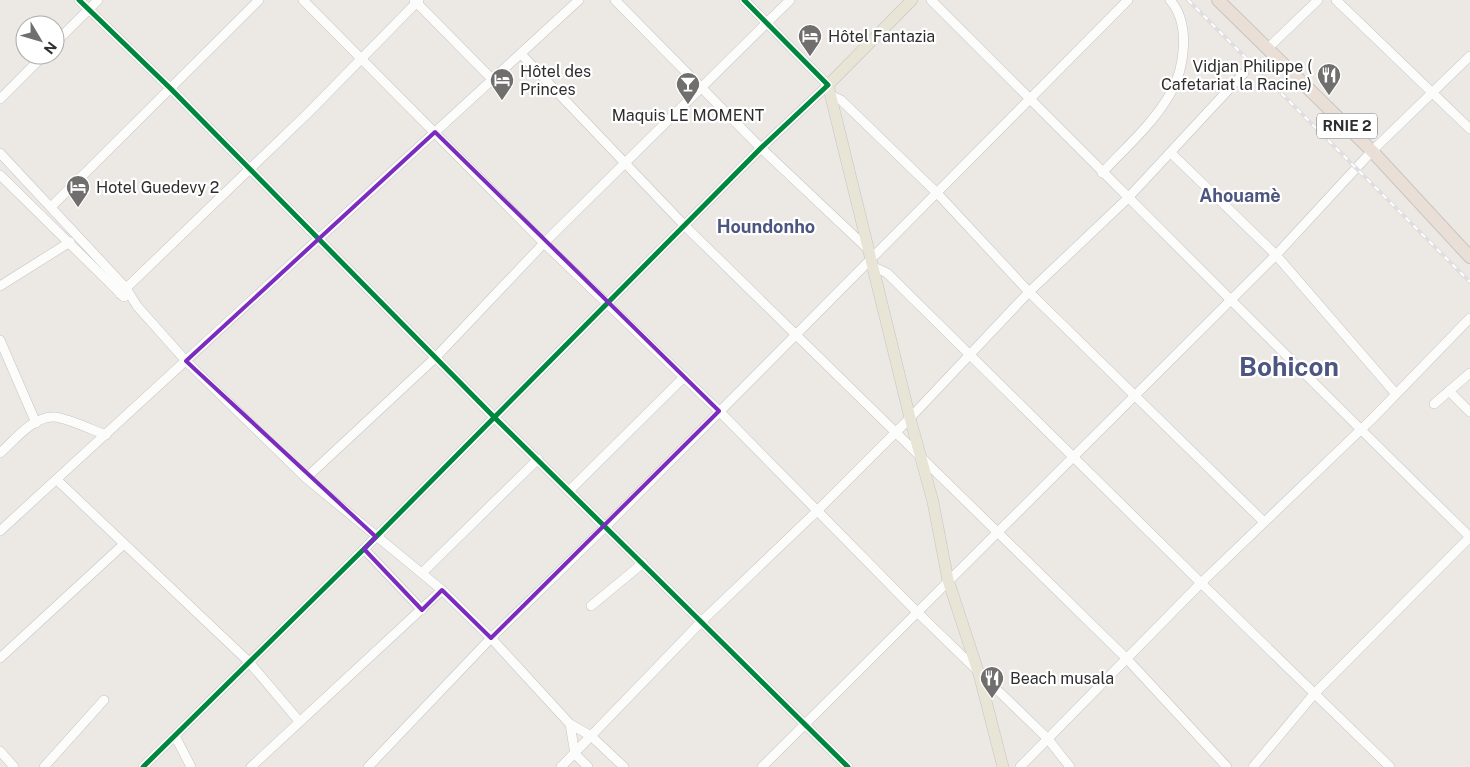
<svg xmlns="http://www.w3.org/2000/svg" width="1470" height="767" font-family="'Public Sans',sans-serif">
	<rect width="100%" height="100%" fill="#ece8e4"/>
	<g fill="none" stroke-linecap="round" stroke-linejoin="round">
		<g stroke="#c5c4c5" stroke-width="10">
			<g id="minor">
				<path d="M79,0L171,89L495,418L848,767"/>
				<path d="M303,0L544,243L719,411L917,612L1048,739L1070,767"/>
				<path d="M414,0L492,79"/>
				<path d="M615,0L761,148L869,250"/>
				<path d="M931,0C1111,179 1289,360 1470,537"/>
				<path d="M1336,0L1470,129"/>
				<path d="M55,43L98,0"/>
				<path d="M1268,48L1318,0"/>
				<path d="M521,54L685,226L1127,659L1227,767"/>
				<path d="M830,95L841,100L937,193L1029,292L1264,522"/>
				<path d="M0,99L44,55"/>
				<path d="M0,153L126,288L137,306L186,361L306,478L442,590L491,638L570,724L591,736L624,767"/>
				<path d="M1171,153L1276,255L1396,394"/>
				<path d="M1102,173C1125,148 1153,124 1170,94C1185,68 1191,24 1170,0"/>
				<path d="M0,175L124,297"/>
				<path d="M51,207L259,0"/>
				<path d="M874,267L887,273L1201,583L1390,767"/>
				<path d="M0,286L70,242"/>
				<path d="M120,294L309,112L419,0"/>
				<path d="M0,340L36,423"/>
				<path d="M1449,391L1470,412"/>
				<path d="M1434,404L1470,373"/>
				<path d="M0,453C14,441 33,416 54,417C68,418 92,430 106,435"/>
				<path d="M306,478L435,358L544,243L790,0"/>
				<path d="M57,480L249,662L299,721"/>
				<path d="M570,490L684,377"/>
				<path d="M0,531L579,0"/>
				<path d="M364,549L422,610"/>
				<path d="M422,573L538,459"/>
				<path d="M591,606L643,563"/>
				<path d="M0,658L124,544"/>
				<path d="M570,724L575,754L588,767"/>
				<path d="M175,736L191,767"/>
				<path d="M0,751L14,767"/>
				<path d="M44,767L104,700"/>
				<path d="M143,767L364,549L761,148L828,85L744,0"/>
				<path d="M251,767L442,590"/>
				<path d="M368,767L491,638L606,526L1128,0"/>
				<path d="M561,767L702,621L817,511L910,418L1029,292L1127,199L1244,73"/>
				<path d="M762,767L1276,255L1372,151L1470,56"/>
				<path d="M1020,767L1201,583L1374,417L1470,318"/>
				<path d="M1253,767L1314,694L1470,537"/>
			</g>
		</g>
		<g stroke="#c6c5c4" stroke-width="12">
			<path id="major" d="M912,0L828,85L910,418L933,502L948,580L979,674L1003,767"/>
		</g>
		<g stroke="#c6c5c4" stroke-width="14">
			<path id="highway" d="M1218,0L1372,151L1470,257"/>
		</g>
		<use href="#minor" stroke="#fcfcfb" stroke-width="9"/>
		<use href="#major" stroke="#e8e4d6" stroke-width="11"/>
		<use href="#highway" stroke="#eadfd6" stroke-width="12"/>
		<g stroke="#dfdfe1" stroke-width="4">
			<path id="rail" d="M1188,0L1470,282"/>
		</g>
		<use href="#rail" stroke="#fff" stroke-width="2" stroke-dasharray="5.5" stroke-linecap="butt"/>
		<g stroke="#fff" stroke-width="8">
			<g id="cycleway">
				<path d="M79,0L171,89L495,418L848,767"/>
				<path d="M143,767L364,549L761,148L828,85L744,0"/>
			</g>
		</g>
		<use href="#cycleway" stroke="#00873e" stroke-width="5"/>
	</g>
	<path fill="none" stroke="#7b2cbf" stroke-width="4" stroke-linejoin="round" d="M435,132L719,411L491,638L442,590L422,610L364,549L376,537L186,361Z"/>
	<defs>
		<g id="hotel-pin" transform="scale(1.25)"><path d="M0 17L-7.5 6A9.5 9.5 0 1 1 7.5 6Z" fill="#706f6e" stroke="#fff"/><path d="M-6-4.5h1.5V1H6V5H4.5V3h-9V5H-6ZM-4 0a1.8 1.8 0 1 1 3.6 0ZM.5 0V-2.5h3Q6-2.5 6 0Z" fill="#fff"/></g>
		<g id="restaurant-pin" transform="scale(1.25)"><path d="M0 17L-7.5 6A9.5 9.5 0 1 1 7.5 6Z" fill="#706f6e" stroke="#fff"/><path d="M-5-6h1v4h1v-4h1v4h1v-4h1v5L-1.5 .5V6h-2V.5L-5-1ZM5-6V6H3V1.5H1.5Q1.5-4 5-6Z" fill="#fff"/></g>
		<g id="bar-pin" transform="scale(1.25)"><path d="M0 17L-7.5 6A9.5 9.5 0 1 1 7.5 6Z" fill="#706f6e" stroke="#fff"/><path d="M-6-5H6L.8 .8V4.5H3.5V6h-7V4.5H-.8V.8Z" fill="#fff"/></g>
	</defs>
	<g fill-rule="evenodd">
		<use href="#hotel-pin" x="810" y="36"/>
		<use href="#restaurant-pin" x="1329" y="75"/>
		<use href="#hotel-pin" x="502" y="80"/>
		<use href="#bar-pin" x="688" y="84"/>
		<use href="#hotel-pin" x="78" y="187"/>
		<use href="#restaurant-pin" x="992" y="678"/>
	</g>
	<g text-anchor="middle" stroke-width="4.5" stroke-linejoin="round" paint-order="stroke">
		<rect fill="#fff" stroke="#6d6d6d" stroke-width="1" x="1317" y="113.5" width="60" height="25" rx="4"/>
		<g font-size="15" font-weight="bold" fill="#2e2e2e">
			<text x="1347" y="131">RNIE 2</text>
		</g>
		<g font-size="16" fill="#2e2e2e" stroke="#fff" text-anchor="start">
			<text x="828" y="42">Hôtel Fantazia</text>
			<text x="1312" y="72" text-anchor="end">Vidjan Philippe (<tspan x="1312" dy="18">Cafetariat la Racine)</tspan></text>
			<text x="520" y="77">Hôtel des<tspan x="520" dy="18">Princes</tspan></text>
			<text x="688" y="121" text-anchor="middle">Maquis LE MOMENT</text>
			<text x="96" y="193">Hotel Guedevy 2</text>
			<text x="1010" y="684">Beach musala</text>
		</g>
		<g font-size="18" font-weight="bold" fill="#4d5680" stroke="#fff">
			<text x="1240" y="202">Ahouamè</text>
			<text x="766" y="233">Houndonho</text>
		</g>
		<g font-size="26" font-weight="bold" fill="#4d5680" stroke="#fff">
			<text x="1289" y="376">Bohicon</text>
		</g>
	</g>
	<g transform="translate(40 40) rotate(128)"><circle r="24" fill="#ffffff" stroke="#ababab"/>
	<path d="M0-4L9 19L0 12L-9 19Z" fill="#706f6e"/>
	<text y="-8" font-size="14" font-weight="bold" text-anchor="middle" fill="#2e2e2e">N</text>
	</g>
</svg>
